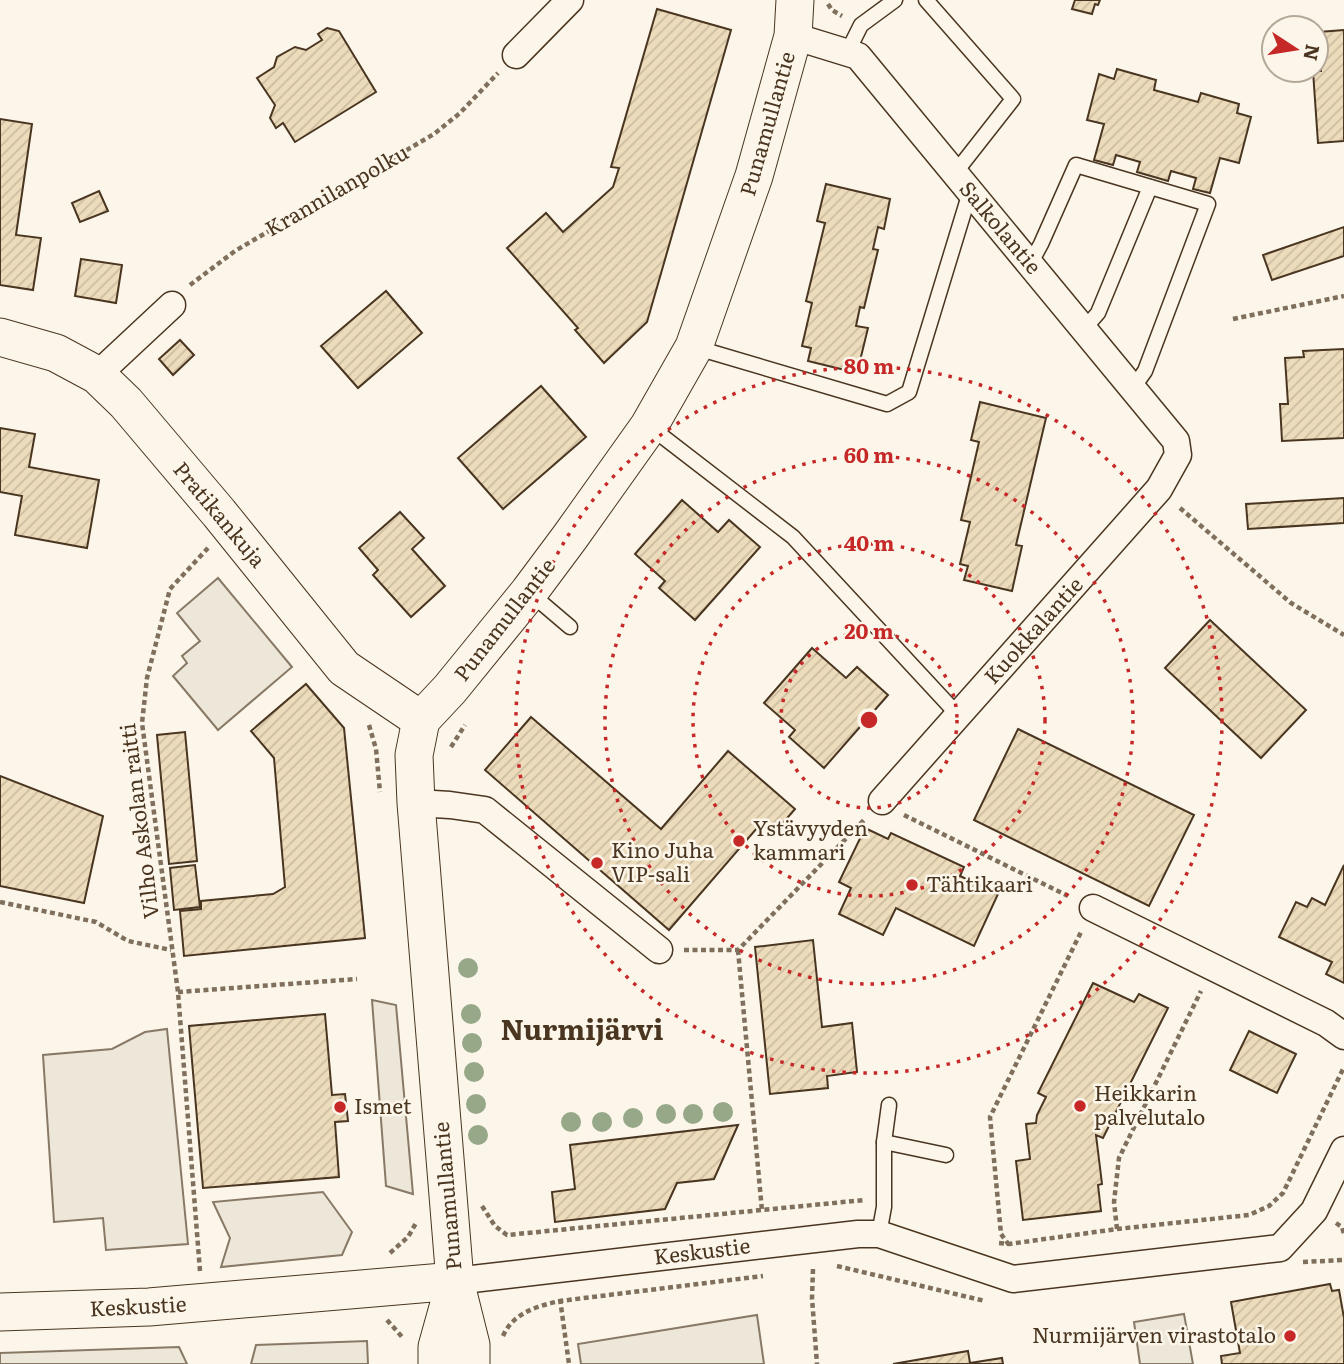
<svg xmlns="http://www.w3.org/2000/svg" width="1344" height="1364" font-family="Literata,serif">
	<defs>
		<pattern id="building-hatch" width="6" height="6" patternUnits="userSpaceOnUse" patternTransform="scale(1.75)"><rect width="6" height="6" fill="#ecdcbc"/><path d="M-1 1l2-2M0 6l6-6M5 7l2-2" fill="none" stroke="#ccbda1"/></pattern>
	</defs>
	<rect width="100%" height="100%" fill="#fbf6e9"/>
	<g fill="#ede7d9" stroke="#887966" stroke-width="2">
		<path d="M218,578L292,667L218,730L173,676L187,663L182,656L200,641L177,613Z"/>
		<path d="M372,1000L396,1005L413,1194L386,1186Z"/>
		<path d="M167,1029L188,1244L106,1250L103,1218L54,1222L43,1055L112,1049L145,1032Z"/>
		<path d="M323,1192L352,1232L342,1255L221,1267L230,1238L213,1202Z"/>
		<path d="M1184,1314L1193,1364H1140L1134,1322Z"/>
		<path d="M757,1315L764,1364H581L578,1344Z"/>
		<path d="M367,1341L368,1364H251L256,1345Z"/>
		<path d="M179,1347L187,1364H0V1353Z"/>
	</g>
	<g fill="url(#building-hatch)" stroke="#4a3520" stroke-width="2">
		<path d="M1075,0H1100L1098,5L1095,4L1092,14L1072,9Z"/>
		<path d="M657,9L731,30L647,322L604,363L575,330L578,328L507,248L546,213L563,232L613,187L619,168L611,167Z"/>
		<path d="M327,28L339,31L376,92L295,142L283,123L276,128L270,118L275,105L257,78L274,67L277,57L295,47L306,50L322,40L318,34Z"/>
		<path d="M1344,30V141L1318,143L1313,71H1321L1319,32Z"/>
		<path d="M1117,69L1156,80L1154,90L1198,102L1201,93L1239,104L1237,113L1251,117L1239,163L1220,158L1210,193L1193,189L1196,178L1171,171L1168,181L1137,172L1140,162L1116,155L1113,165L1094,160L1104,124L1087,120L1099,74L1114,79Z"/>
		<path d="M0,119L32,124L16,235L41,238L33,290L0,285Z"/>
		<path d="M826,184L890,199L884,229L878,227L873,249L878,250L864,308L860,307L856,326L868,328L857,373L808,361L811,348L802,346L812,303L806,301L825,223L817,221Z"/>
		<path d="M99,191L108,211L80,222L72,203Z"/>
		<path d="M1344,227V256L1272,280L1263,255Z"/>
		<path d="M81,259L122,265L116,303L75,296Z"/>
		<path d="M386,291L422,333L358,388L321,346Z"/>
		<path d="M180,340L194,355L173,375L159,359Z"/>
		<path d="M1344,349V438L1282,441L1280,404H1288L1285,358L1304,357L1303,351Z"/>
		<path d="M541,386L586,437L503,509L458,458Z"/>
		<path d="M980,402L1046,418L1016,545L1022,546L1012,591L964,580L968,566L960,564L970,522L961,520L979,442L971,440Z"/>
		<path d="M0,428L35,434L29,467L99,480L87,548L15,535L22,496L0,492Z"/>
		<path d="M1344,498V523L1248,529L1246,504Z"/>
		<path d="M682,500L718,532L729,520L760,547L695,620L659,588L665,581L635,554Z"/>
		<path d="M400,512L424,538L412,549L445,586L411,617L373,575L378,570L359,548Z"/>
		<path d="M1210,620L1306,710L1261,758L1165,668Z"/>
		<path d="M812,648L846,678L857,667L888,695L824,768L789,737L795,730L764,703Z"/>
		<path d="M306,684L344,728L365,938L184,956L180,911L201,909V901L273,894L285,887L274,758L251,731Z"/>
		<path d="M531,717L661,829L728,751L795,809L776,831L763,821L669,930L485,770Z"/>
		<path d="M1018,729L1194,815L1149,906L974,820Z"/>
		<path d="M185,732L197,861L169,864L157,735Z"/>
		<path d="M0,776L103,816L84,903L0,886Z"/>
		<path d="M865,828L888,839L891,833L964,867L960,876L998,894L974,946L896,908L883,935L839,914L851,888L839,882Z"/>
		<path d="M195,865L200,907L174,910L170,868Z"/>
		<path d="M1344,865V983L1326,974L1332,962L1279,937L1296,902L1307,907L1312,898L1325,905Z"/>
		<path d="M813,940L822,1027L852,1023L857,1072L827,1076L828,1088L770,1094L755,947Z"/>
		<path d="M1093,983L1134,1002L1139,994L1168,1008L1103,1138L1096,1135L1102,1184L1098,1185L1101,1211L1023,1220L1016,1161L1030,1159L1026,1124L1036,1123L1037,1115L1046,1097L1038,1093Z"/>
		<path d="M325,1014L332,1095L345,1094L348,1121L335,1122L339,1177L203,1188L189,1026Z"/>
		<path d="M1249,1031L1296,1054L1277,1093L1230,1070Z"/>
		<path d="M738,1125L714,1179L677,1183L665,1209L555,1222L552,1192L575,1189L570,1145Z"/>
		<path d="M1330,1284L1332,1291L1339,1290L1344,1318V1364H1222L1221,1356L1240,1353L1231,1302Z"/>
		<path d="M968,1351L970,1363L1002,1358L1003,1364H893Z"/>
	</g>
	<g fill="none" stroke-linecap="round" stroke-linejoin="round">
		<g stroke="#4a3520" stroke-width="17">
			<g id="lane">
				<path d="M926,0L1013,99L955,173"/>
				<path d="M847,53L861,25L895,0"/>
				<path d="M1030,264L1041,244L1076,165L1208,204L1145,371L1133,388"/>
				<path d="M1084,329L1098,313L1150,187"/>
				<path d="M694,347L887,404L909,392L970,192"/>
				<path d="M649,426L793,537L958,715"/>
				<path d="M530,593L570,627"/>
				<path d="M884,1142L946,1155"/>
				<path d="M879,1234L884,1207V1142L889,1105"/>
			</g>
		</g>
		<g stroke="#4a3520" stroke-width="29">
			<g id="street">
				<path d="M793,36L858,56L1176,441L1178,455L1159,489L882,801"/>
				<path d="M516,55L570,0"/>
				<path d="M97,375L172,305"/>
				<path d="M416,803L450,805L485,810L659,950"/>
				<path d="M1093,908L1326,1023L1344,1036"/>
				<path d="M455,1281L858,1234H879L1013,1279L1280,1248L1314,1211L1344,1150"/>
			</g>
		</g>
		<g stroke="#4a3520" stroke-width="39">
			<g id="secondary">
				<path d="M0,337L56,353L97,375L126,403L219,513L344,668L421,720"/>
				<path d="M0,1312L149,1307L455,1281"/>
				<path d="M437,1364V1347L454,1286"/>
				<path d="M471,1364V1345L455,1281L416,803L414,755L421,720L450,689L529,592L570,537L649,426L694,347L754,176L793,36L795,0"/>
			</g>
		</g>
		<g stroke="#7f6f5c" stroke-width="4.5" stroke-dasharray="5 3.5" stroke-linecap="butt">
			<path d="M828,4L832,10L842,16"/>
			<path d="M190,285L235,251L434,134L460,113L498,73"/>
			<path d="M1233,319L1344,296"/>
			<path d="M1180,508L1291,603L1344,635"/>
			<path d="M369,725L376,749L380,792"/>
			<path d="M451,747L465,725"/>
			<path d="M904,815L1068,896"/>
			<path d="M0,902L96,922L128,941L171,950"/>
			<path d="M684,950H738L865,819"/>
			<path d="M738,950L762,1211"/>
			<path d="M178,992L357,979"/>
			<path d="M482,1206L495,1226L507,1235L864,1200"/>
			<path d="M1336,1223L1342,1227L1344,1234"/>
			<path d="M1117,1229L1114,1202L1119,1158L1201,991"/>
			<path d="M999,1243L1009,1244L1117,1229L1249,1215L1269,1206L1283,1193L1344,1067"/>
			<path d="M1009,1245L1001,1234L990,1117L1081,932"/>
			<path d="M390,1253L408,1237L416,1223"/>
			<path d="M1303,1262L1344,1260"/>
			<path d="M837,1266L985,1301"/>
			<path d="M813,1269L812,1298L817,1364"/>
			<path d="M200,1271L178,992L142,723L147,678L170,589L208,548"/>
			<path d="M560,1299L569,1364"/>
			<path d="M387,1320L404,1339"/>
			<path d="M503,1336C513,1313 537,1306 560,1301L763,1276"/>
		</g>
		<use href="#lane" stroke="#fbf6e9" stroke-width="14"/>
		<use href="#street" stroke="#fbf6e9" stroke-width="26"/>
		<use href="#secondary" stroke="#fbf6e9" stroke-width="37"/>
	</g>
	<g fill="#96a887">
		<circle cx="468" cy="968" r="10"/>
		<circle cx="471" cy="1014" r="10"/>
		<circle cx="472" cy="1043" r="10"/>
		<circle cx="474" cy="1072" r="10"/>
		<circle cx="476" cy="1104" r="10"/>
		<circle cx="723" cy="1112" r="10"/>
		<circle cx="666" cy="1114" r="10"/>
		<circle cx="693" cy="1114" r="10"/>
		<circle cx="633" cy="1118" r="10"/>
		<circle cx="571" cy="1122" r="10"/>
		<circle cx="602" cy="1122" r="10"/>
		<circle cx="478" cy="1135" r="10"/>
	</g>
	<g fill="none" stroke="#c62828" stroke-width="3.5" stroke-dasharray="3.5 7">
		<circle cx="869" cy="720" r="88"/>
		<circle cx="869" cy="720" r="176"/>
		<circle cx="869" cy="720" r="264"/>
		<circle cx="869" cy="720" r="353"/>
	</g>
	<g fill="#c62828" stroke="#fbf6e9" stroke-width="2.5">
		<circle cx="739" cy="841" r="7"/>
		<circle cx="597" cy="863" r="7"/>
		<circle cx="912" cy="885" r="7"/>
		<circle cx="1080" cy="1106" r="7"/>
		<circle cx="340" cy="1107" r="7"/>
		<circle cx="1290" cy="1336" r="7"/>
	</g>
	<g text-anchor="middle" stroke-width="5" stroke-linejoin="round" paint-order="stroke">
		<g font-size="21" fill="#4a3520" stroke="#fbf6e9">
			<text transform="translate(768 124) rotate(-74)" y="7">Punamullantie</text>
			<text transform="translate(337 191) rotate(-30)" y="7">Krannilanpolku</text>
			<text transform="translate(1000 228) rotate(50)" y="7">Salkolantie</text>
			<text transform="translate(219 515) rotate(50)" y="7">Pratikankuja</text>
			<text transform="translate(505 620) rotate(-52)" y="7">Punamullantie</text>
			<text transform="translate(1034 631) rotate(-48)" y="7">Kuokkalantie</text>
			<text transform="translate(140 821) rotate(-97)" y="7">Vilho Askolan raitti</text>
			<text transform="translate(448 1196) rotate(-95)" y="7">Punamullantie</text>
			<text transform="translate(702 1252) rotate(-7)" y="7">Keskustie</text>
			<text transform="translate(138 1307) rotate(-3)" y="7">Keskustie</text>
		</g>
		<g font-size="21" fill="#4a3520" stroke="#fbf6e9" text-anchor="start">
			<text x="753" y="836">Ystävyyden<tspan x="753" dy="24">kammari</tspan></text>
			<text x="611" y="858">Kino Juha<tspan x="611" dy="24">VIP-sali</tspan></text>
			<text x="926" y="892">Tähtikaari</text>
			<text x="1094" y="1101">Heikkarin<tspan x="1094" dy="24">palvelutalo</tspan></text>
			<text x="354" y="1114">Ismet</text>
			<text x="1276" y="1343" text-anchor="end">Nurmijärven virastotalo</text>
		</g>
		<g font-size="28" font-weight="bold" fill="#4a3520" stroke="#fbf6e9">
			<text x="582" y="1040">Nurmijärvi</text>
		</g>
	</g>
	<circle cx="869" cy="720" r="10" fill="#c62828" stroke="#fbf6e9" stroke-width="3.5"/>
	<g font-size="21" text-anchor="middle" font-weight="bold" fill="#c62828" stroke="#fbf6e9" stroke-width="5" stroke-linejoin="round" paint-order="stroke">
		<text x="869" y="374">80 m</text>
		<text x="869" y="463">60 m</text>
		<text x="869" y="551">40 m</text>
		<text x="869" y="639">20 m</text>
	</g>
	<g transform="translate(1295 49) rotate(102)"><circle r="33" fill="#fbf6e9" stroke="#b4a999" stroke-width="2"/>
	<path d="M0-5L12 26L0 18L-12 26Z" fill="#c62828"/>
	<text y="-10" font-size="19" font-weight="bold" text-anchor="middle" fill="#4a3520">N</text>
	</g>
</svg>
